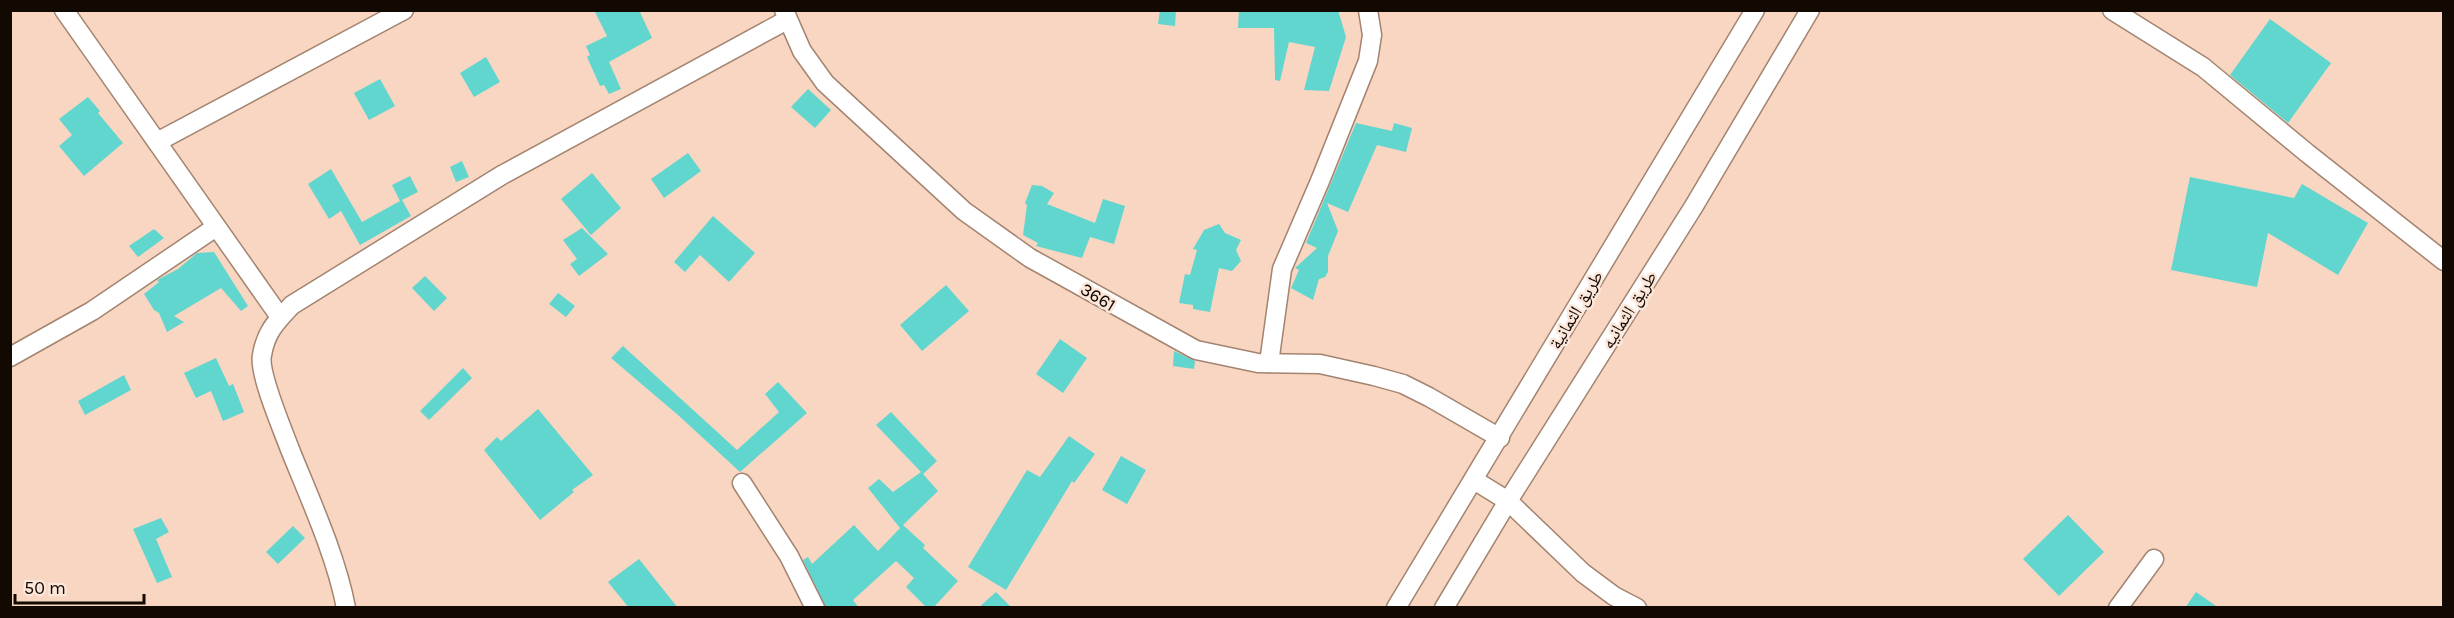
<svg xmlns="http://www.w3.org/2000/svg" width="2454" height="618" font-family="Karla,'Noto Naskh Arabic',sans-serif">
	<rect width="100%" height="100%" fill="#f8d6c1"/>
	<g fill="#60d6cf">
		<path d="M594,10H639L652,38L609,62L621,89L609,94L604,85L600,86L587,57L590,55L586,46L607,36Z"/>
		<path d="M1160,10H1176L1175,26L1158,24Z"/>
		<path d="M1239,10H1338L1346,37L1329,91L1304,90L1315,47L1289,42L1280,81L1275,80L1274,28H1238Z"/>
		<path d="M2270,19L2331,63L2288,123L2230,75Z"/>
		<path d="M486,57L500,82L474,97L460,73Z"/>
		<path d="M380,79L395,106L369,120L354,93Z"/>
		<path d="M808,89L831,110L815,128L791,107Z"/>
		<path d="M88,97L100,111L98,113L123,143L84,176L59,146L72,135L59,119Z"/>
		<path d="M1356,123L1392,131L1394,123L1412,128L1406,152L1377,145L1348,212L1327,203L1338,231L1328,256V272L1325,277L1319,279L1313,300L1291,288L1299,270L1295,268L1317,248L1306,243Z"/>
		<path d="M688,153L701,171L664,198L651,179Z"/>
		<path d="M462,161L469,177L456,182L450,167Z"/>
		<path d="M331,169L362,222L400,201L392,185L410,176L418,192L402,200L411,216L360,245L341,211L329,219L308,184Z"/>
		<path d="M592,173L621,208L591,235L561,199Z"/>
		<path d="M2190,177L2294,198L2302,184L2368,223L2338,275L2268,233L2257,287L2171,270Z"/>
		<path d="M1032,185L1042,186L1054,193L1047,204L1095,223L1103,199L1125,206L1114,244L1090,237L1082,258L1036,246L1038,243L1023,235L1027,205L1025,203Z"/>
		<path d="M713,216L755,253L729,282L700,255L685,272L674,262Z"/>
		<path d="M1219,224L1225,233L1241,240L1236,250L1241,261L1232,271L1219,268L1210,312L1193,309V305L1179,303L1185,274L1190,275L1197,250L1193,249L1204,230Z"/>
		<path d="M582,228L608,254L579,276L570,264L577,259L563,240Z"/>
		<path d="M154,229L164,238L138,257L129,246Z"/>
		<path d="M214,252L248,306L241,311L221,288L174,316L184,322L167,332L159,313L154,310L144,294L159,282L157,280L178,269L197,253Z"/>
		<path d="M425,276L447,298L434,311L412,288Z"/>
		<path d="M946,285L969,311L922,351L900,325Z"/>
		<path d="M558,293L575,306L566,317L549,304Z"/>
		<path d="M1060,339L1087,358L1063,393L1036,374Z"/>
		<path d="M623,346L737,450L779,412L765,394L778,382L807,413L740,472L678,415L611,358Z"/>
		<path d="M1174,351L1195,361L1194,369L1173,366Z"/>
		<path d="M216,358L229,386L233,384L244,412L223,421L211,391L196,398L184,373Z"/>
		<path d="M463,368L472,378L429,420L420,411Z"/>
		<path d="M124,375L131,390L85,415L78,401Z"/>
		<path d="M538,409L593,475L572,490L574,492L540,520L484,450L497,437L501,441Z"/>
		<path d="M891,412L937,461L923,474L938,491L903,525L925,545L923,548L958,581L933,608H927L906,587L914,578L896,561L853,600L859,608H826L803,560L808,557L812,564L854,525L878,551L902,526L900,528L868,488L879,479L893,492L921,472L876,425Z"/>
		<path d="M1069,436L1095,454L1074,483L1072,481L1006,590L968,567L1027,470L1040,477Z"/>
		<path d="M1121,456L1146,470L1127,504L1102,490Z"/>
		<path d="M2068,515L2104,552L2059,596L2023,559Z"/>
		<path d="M161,518L169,532L156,539L172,577L157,583L133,529Z"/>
		<path d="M293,526L305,538L278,564L266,552Z"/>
		<path d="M639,559L678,608H629L608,582Z"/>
		<path d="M996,592L1012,608H978Z"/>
		<path d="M2196,592L2219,608H2185Z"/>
	</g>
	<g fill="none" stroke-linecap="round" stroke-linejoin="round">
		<g stroke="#a38470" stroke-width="21">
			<g id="minor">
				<path d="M64,10L280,317"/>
				<path d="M784,10L802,51L825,83L964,211L1030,258L1196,350L1258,363L1320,364L1374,376L1403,384L1429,397L1500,438"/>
				<path d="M2112,10L2203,67L2307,153L2444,261"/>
				<path d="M157,142L404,10"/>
				<path d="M10,357L92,311L216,227"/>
				<path d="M1269,363L1282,269L1320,181L1368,61L1372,35L1368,10"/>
				<path d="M1474,480L1508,501L1583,573L1614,596L1637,608"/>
				<path d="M742,483L789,556L815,608"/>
				<path d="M346,608C336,555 309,497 289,447C282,428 258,372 262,355C266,331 277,321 292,305L502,175L787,20"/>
				<path d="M1396,608L1755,10"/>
				<path d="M1444,608L1508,501L1694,206L1810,10"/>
				<path d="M2118,608L2154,559"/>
			</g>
		</g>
		<use href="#minor" stroke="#fff" stroke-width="18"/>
	</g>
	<g text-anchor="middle" stroke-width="5" stroke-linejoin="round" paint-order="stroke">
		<g font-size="18" fill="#130903" stroke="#fce7da">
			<text transform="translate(1098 297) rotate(31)" y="6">3661</text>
			<text transform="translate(1576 310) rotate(-59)" y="6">طريق الثمانية</text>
			<text transform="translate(1629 310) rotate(-58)" y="6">طريق الثمانيه</text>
		</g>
	</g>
	<rect width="2454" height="618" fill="none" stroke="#130903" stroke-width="24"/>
	<path d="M15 594v9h129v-9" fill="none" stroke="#130903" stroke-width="3"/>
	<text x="24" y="594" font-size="18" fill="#130903" stroke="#fce7da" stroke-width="4.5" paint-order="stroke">50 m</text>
</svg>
